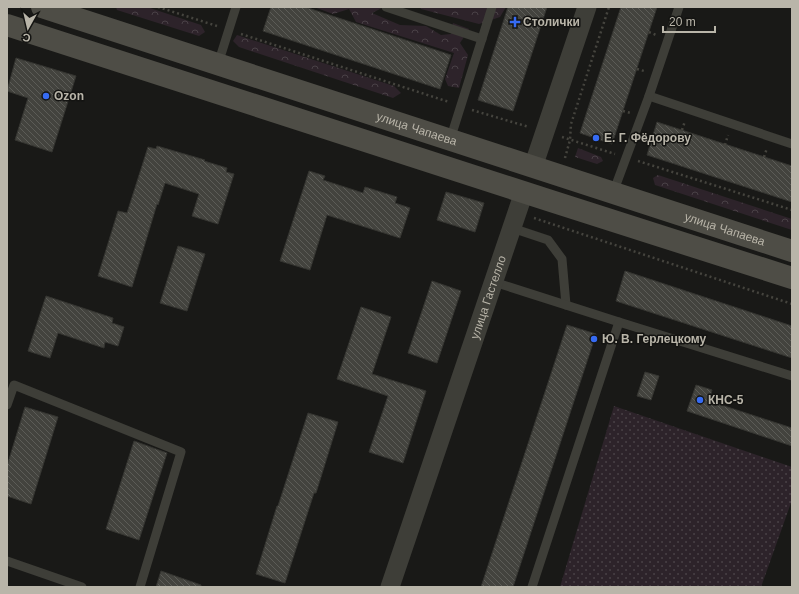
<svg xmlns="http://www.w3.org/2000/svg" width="799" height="594" font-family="Helvetica,sans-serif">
	<defs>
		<pattern id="forest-crowns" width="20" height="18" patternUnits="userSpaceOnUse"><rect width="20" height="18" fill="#2d232a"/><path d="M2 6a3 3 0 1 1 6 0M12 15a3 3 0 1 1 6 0" fill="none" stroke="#494146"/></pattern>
		<pattern id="park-dots" width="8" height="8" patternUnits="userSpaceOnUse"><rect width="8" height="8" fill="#2d232a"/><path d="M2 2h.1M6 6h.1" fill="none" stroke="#494146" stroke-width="1.8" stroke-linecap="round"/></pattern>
		<pattern id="building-back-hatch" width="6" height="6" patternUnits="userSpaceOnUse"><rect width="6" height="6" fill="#43433e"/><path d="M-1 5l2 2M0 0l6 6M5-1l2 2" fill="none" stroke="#5c5c57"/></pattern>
	</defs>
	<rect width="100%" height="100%" fill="#191917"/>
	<g fill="url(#forest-crowns)">
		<path d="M116,7H147L201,25L205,32L199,36L117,10Z"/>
		<path d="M314,7H384L372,13L400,25L426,26L441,35L451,34L453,23L469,29L460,43L468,55L459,88L448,86L445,79L454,53L356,22L349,9L333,14Z"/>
		<path d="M420,7H506L500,17L479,24L421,9Z"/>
		<path d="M237,35L394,86L401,93L393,98L239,47L233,41Z"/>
		<path d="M578,148L601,157L603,161L597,164L575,157Z"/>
		<path d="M658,175L792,219V230L655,185L653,178Z"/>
	</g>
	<path fill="url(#park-dots)" d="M614,406L792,467V500L761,587H560Z"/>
	<g fill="url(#building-back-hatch)" stroke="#353531">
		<path d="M271,7H305L451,55L440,89L263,31Z"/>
		<path d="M508,7H547L513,111L478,100Z"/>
		<path d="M621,7H657L612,144L580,133Z"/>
		<path d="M16,58L76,76L52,152L15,140L28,98L7,91Z"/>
		<path d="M657,122L792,166V202L647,155Z"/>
		<path d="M157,146L205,160L204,161L227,168L226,172L234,174L218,224L192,216L199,194L165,183L158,205L157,204L132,287L98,276L118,211L127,213L148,147L156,149Z"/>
		<path d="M309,171L325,176L323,180L363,193L365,187L397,197L395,203L410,208L400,238L327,215L310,270L280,261Z"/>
		<path d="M446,192L484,203L475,232L437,220Z"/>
		<path d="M178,246L205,254L187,311L160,303Z"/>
		<path d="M625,271L792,326V358L616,301Z"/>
		<path d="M432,281L461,291L437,363L408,353Z"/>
		<path d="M46,296L113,318L112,323L124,327L118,346L105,342L104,348L58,333L50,358L28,351Z"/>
		<path d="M361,307L391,317L372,374L426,391L403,463L369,452L388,396L337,379Z"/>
		<path d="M567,325L596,334L513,587H481Z"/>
		<path d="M645,372L659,376L651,400L637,396Z"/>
		<path d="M696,385L712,390L709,401L792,428V446L687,411Z"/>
		<path d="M25,407L58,417L31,504L7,496V466Z"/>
		<path d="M308,413L338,422L316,493H314L285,583L256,574L277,506H278Z"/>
		<path d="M134,441L167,453L139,540L106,529Z"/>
		<path d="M161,571L201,585V587H156Z"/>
	</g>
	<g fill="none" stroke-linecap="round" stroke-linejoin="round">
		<g stroke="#45443e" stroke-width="2.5" stroke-dasharray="2 3" stroke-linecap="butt">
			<path d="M158,7L217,26"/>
			<path d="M649,32L656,35"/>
			<path d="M241,34L449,102"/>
			<path d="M637,69L644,71"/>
			<path d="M472,110L529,127"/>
			<path d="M623,111L631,113"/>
			<path d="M682,130L685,121"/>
			<path d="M562,137L615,154"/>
			<path d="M725,145L728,135"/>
			<path d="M764,157L767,148"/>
			<path d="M565,158L570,140L571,124L609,7"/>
			<path d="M638,161L792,210"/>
			<path d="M534,218L792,304"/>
		</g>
		<g stroke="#3e3e38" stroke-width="9">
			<path d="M386,7L482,39"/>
			<path d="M218,64L236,7"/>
			<path d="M649,96L792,144"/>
			<path d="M450,140L492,7"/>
			<path d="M613,193L649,96L679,7"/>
			<path d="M512,228L548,240L562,259L566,305"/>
			<path d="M494,282L619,322"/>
			<path d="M7,405L14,385L181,452L140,587"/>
			<path d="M7,561L82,587"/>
			<path d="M532,587L619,322L792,376"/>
		</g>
		<g stroke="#3e3e38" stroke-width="19">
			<path d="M533,167L587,7"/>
			<path id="s1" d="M390,587L524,192"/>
		</g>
		<g stroke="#4e4d46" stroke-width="22">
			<path id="s2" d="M42,7L792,251"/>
			<path d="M7,25L551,201L792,278"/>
		</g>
	</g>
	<g fill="#366bf3" stroke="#141412" stroke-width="1.5">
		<path d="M513 16h4v4h4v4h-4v4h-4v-4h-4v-4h4z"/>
		<circle cx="46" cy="96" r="4"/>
		<circle cx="596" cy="138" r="4"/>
		<circle cx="594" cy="339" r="4"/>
		<circle cx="700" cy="400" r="4"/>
	</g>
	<g text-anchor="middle" stroke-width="3" stroke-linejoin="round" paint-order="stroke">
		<g font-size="12" font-weight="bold" fill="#b9b5a9" stroke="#141412" text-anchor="start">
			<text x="523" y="26">Столички</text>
			<text x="54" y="100">Ozon</text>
			<text x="604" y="142">Е. Г. Фёдорову</text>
			<text x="602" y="343">Ю. В. Герлецкому</text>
			<text x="708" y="404">КНС-5</text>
		</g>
		<g font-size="12" fill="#b9b5a9" stroke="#141412">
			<text dy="4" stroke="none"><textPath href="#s2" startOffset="394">улица Чапаева</textPath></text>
			<text dy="4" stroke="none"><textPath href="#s2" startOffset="718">улица Чапаева</textPath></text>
			<text dy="4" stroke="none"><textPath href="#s1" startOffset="306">улица Гастелло</textPath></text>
		</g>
	</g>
	<rect width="799" height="594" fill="none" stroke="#b9b5a9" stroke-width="16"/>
	<g transform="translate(28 28) rotate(188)" stroke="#141412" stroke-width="3" paint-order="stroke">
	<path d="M0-3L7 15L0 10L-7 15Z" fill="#b9b5a9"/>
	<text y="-6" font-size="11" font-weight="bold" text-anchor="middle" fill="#b9b5a9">С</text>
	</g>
	<path d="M663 26v6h52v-6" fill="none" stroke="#b9b5a9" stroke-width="2"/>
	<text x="669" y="26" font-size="12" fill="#b9b5a9" stroke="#141412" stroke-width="3" paint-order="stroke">20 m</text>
</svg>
